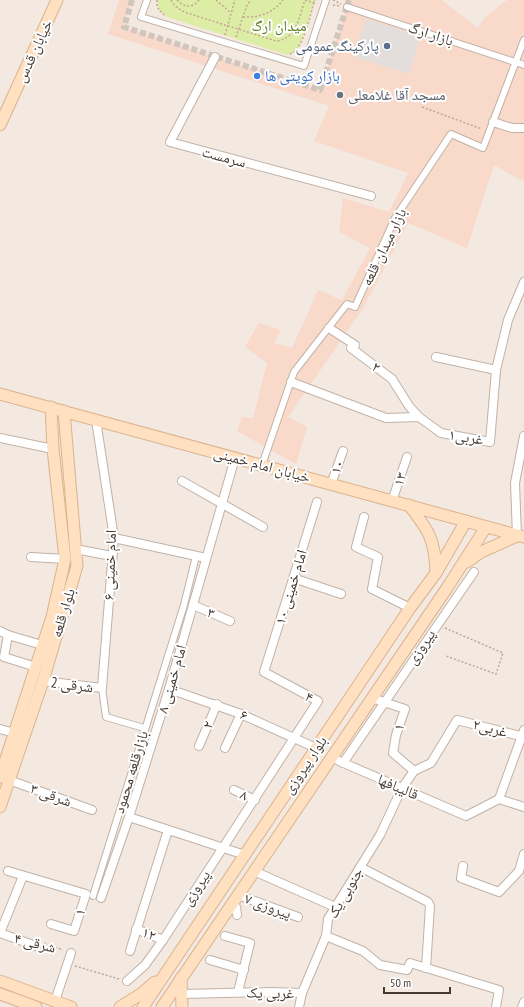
<svg xmlns="http://www.w3.org/2000/svg" width="524" height="1007" font-family="'PT Sans Narrow','Noto Naskh Arabic',sans-serif">
	<rect width="100%" height="100%" fill="#f3e9e1"/>
	<path fill="#f9d9c9" d="M119,0H132L124,27L320,90L349,0H442L478,28L485,17L507,0H524V182L494,165L467,248L408,223L362,310L288,417L307,427L296,464L237,431L242,417L253,418L267,363L245,347L259,323L281,330L274,343L292,348L318,290L342,300L370,248L339,232L343,198L389,212L408,173L314,141L329,106L108,34Z"/>
	<path fill="#deeda5" d="M157,0H315L299,48L291,54L287,55L167,17L159,11Z"/>
	<path fill="#e3dedb" d="M366,19L421,36L409,74L354,57Z"/>
	<g fill="none" stroke-linecap="round" stroke-linejoin="round">
		<path stroke="#d0c6be" stroke-width="6" stroke-dasharray="6 3" stroke-linecap="butt" d="M132,0L124,27L320,90L349,0"/>
		<g stroke="#c2b2a6" stroke-width="8">
			<g id="pedestrian">
				<path d="M147,0L141,17L304,66L326,0"/>
				<path d="M347,7L524,65"/>
				<path d="M262,465L294,372L347,304L355,307L395,218L451,134L483,148L524,40"/>
				<path d="M102,688L106,717L144,728"/>
				<path d="M93,896L184,605L196,556"/>
			</g>
		</g>
		<g stroke="#c2b2a6" stroke-width="10">
			<g id="minor">
				<path d="M215,57L170,142L371,196"/>
				<path d="M493,122L512,128H524"/>
				<path d="M329,328L355,345L351,348L392,379L409,406L419,417"/>
				<path d="M436,357L496,370"/>
				<path d="M291,382L386,418L419,417L441,433L490,442L496,370L508,320L524,282"/>
				<path d="M0,438L53,449"/>
				<path d="M182,481L263,527"/>
				<path d="M331,484L343,451"/>
				<path d="M392,501L407,457"/>
				<path d="M364,517L356,547L378,557L372,589L410,608"/>
				<path d="M517,536L515,483L524,436"/>
				<path d="M114,538L206,558"/>
				<path d="M75,549L112,556"/>
				<path d="M31,557L65,559"/>
				<path d="M293,578L341,594"/>
				<path d="M193,605L230,621"/>
				<path d="M0,631L8,635L42,645"/>
				<path d="M8,635L4,657L36,667"/>
				<path d="M43,681L102,688L114,538L96,420"/>
				<path d="M169,689L241,714L316,748"/>
				<path d="M372,698L405,709L396,735L393,753L414,771"/>
				<path d="M0,729L15,733"/>
				<path d="M199,746L217,704"/>
				<path d="M225,748L241,714"/>
				<path d="M339,761L466,816L499,799L524,807"/>
				<path d="M343,763L474,572"/>
				<path d="M9,780L92,810"/>
				<path d="M234,790L255,800"/>
				<path d="M499,799L524,730"/>
				<path d="M129,817L245,855"/>
				<path d="M463,866L461,878L499,892L519,871L524,854"/>
				<path d="M360,867L428,902L430,906L426,968"/>
				<path d="M8,871L86,894L74,931L51,924"/>
				<path d="M254,871L335,907"/>
				<path d="M23,876L0,933L36,946"/>
				<path d="M238,895L298,917"/>
				<path d="M101,898L129,817L169,689L235,458"/>
				<path d="M231,904L236,907L237,915"/>
				<path d="M136,929L163,940"/>
				<path d="M225,936L250,943L238,992"/>
				<path d="M326,936L363,951L380,965L407,970L410,963L499,990L496,1007"/>
				<path d="M130,951L168,830"/>
				<path d="M210,960L244,970"/>
				<path d="M127,981L145,965L163,940L318,701L264,672L317,502"/>
				<path d="M182,994L272,992L302,993"/>
				<path d="M55,1001L71,953"/>
				<path d="M299,1007L302,993L326,936L328,919L380,835L402,788L414,771L431,763L457,720L524,737"/>
				<path d="M522,1007L524,1002"/>
			</g>
		</g>
		<g stroke="#dbb38d" stroke-width="13">
			<g id="secondary">
				<path d="M0,125L57,0"/>
				<path d="M0,394L524,537"/>
				<path d="M409,505C429,531 435,539 436,573"/>
				<path d="M467,562L481,552L517,536"/>
				<path d="M0,777L52,617L65,559L53,449L51,407"/>
				<path d="M0,807L43,681L77,566L64,411"/>
				<path d="M181,978L182,1007"/>
				<path d="M0,981L71,1007"/>
				<path d="M0,994L36,1007"/>
				<path d="M120,1007L141,994L155,982"/>
				<path d="M143,1007L410,608L436,573L466,521"/>
				<path d="M162,1007L447,588L486,527"/>
			</g>
		</g>
		<g stroke="#c3a693" stroke-width="1.5" stroke-dasharray="2 2" stroke-linecap="butt">
			<path d="M157,0V7L164,15"/>
			<path d="M171,0L175,6L184,12L276,41C297,39 299,17 305,0"/>
			<path d="M177,0C184,8 193,8 199,0"/>
			<path d="M216,0L231,13"/>
			<path d="M305,0L315,3"/>
			<path d="M333,0L341,4"/>
			<path d="M333,5L341,6"/>
			<path d="M243,17C259,18 273,13 283,0"/>
			<path d="M225,35L235,0"/>
			<path d="M236,37L247,5L251,0"/>
			<path d="M290,54C304,49 310,14 315,0"/>
			<path d="M422,107L482,129"/>
			<path d="M445,628L503,653L496,674L446,656"/>
			<path d="M44,943L63,950"/>
			<path d="M75,966L119,979"/>
		</g>
		<use href="#pedestrian" stroke="#fff" stroke-width="6"/>
		<use href="#minor" stroke="#fff" stroke-width="8"/>
		<use href="#secondary" stroke="#ffe0c0" stroke-width="11"/>
	</g>
	<circle fill="#5c6f8a" stroke="#fff" stroke-width="1.5" cx="387" cy="46" r="4"/>
	<circle fill="#3f7fe0" stroke="#fff" stroke-width="1.5" cx="257" cy="76" r="4"/>
	<circle fill="#6b7280" stroke="#fff" stroke-width="1.5" cx="340" cy="95" r="4"/>
	<g text-anchor="middle" stroke-width="4" stroke-linejoin="round" paint-order="stroke">
		<g font-size="15" fill="#5a7c1f" stroke="#fff">
			<text x="279" y="31">میدان ارگ</text>
		</g>
		<g font-size="15" fill="#453932" stroke="#fff">
			<text transform="translate(431 34) rotate(18)" y="5">بازار ارگ</text>
			<text transform="translate(34 51) rotate(-65)" y="5">خیابان قدس</text>
			<text transform="translate(224 157) rotate(15)" y="5">سرمست</text>
			<text transform="translate(384 247) rotate(-64)" y="5">بازار میدان قلعه</text>
			<text transform="translate(376 367) rotate(34)" y="5">۲</text>
			<text transform="translate(466 437) rotate(9)" y="5">غربی۱</text>
			<text transform="translate(262 465) rotate(15)" y="5">خیابان امام خمینی</text>
			<text transform="translate(337 467) rotate(-70)" y="5">۱۰</text>
			<text transform="translate(400 479) rotate(-71)" y="5">۱۳</text>
			<text transform="translate(110 565) rotate(-88)" y="5">امام خمینی ۶</text>
			<text transform="translate(291 587) rotate(-73)" y="5">امام خمینی ۱۰</text>
			<text transform="translate(63 613) rotate(-73)" y="5">بلوار قلعه</text>
			<text transform="translate(211 613) rotate(22)" y="5">۳</text>
			<text transform="translate(421 647) rotate(-56)" y="5">پیروزی</text>
			<text transform="translate(172 679) rotate(-74)" y="5">امام خمینی ۸</text>
			<text transform="translate(72 685) rotate(7)" y="5">2 شرقی</text>
			<text transform="translate(309 697) rotate(34)" y="5">۴</text>
			<text transform="translate(244 715) rotate(23)" y="5">۶</text>
			<text transform="translate(208 725) rotate(-67)" y="5">۲</text>
			<text transform="translate(399 727) rotate(-73)" y="5">۱</text>
			<text transform="translate(490 728) rotate(14)" y="5">غربی۲</text>
			<text transform="translate(305 765) rotate(-56)" y="5">بلوار پیروزی</text>
			<text transform="translate(131 772) rotate(-73)" y="5">بازارقلعه محمود</text>
			<text transform="translate(398 787) rotate(23)" y="5">قالیبافها</text>
			<text transform="translate(51 795) rotate(20)" y="5">۳ شرقی</text>
			<text transform="translate(244 795) rotate(24)" y="5">۸</text>
			<text transform="translate(196 888) rotate(-57)" y="5">پیروزی</text>
			<text transform="translate(345 893) rotate(-60)" y="5">جنوبی یک</text>
			<text transform="translate(268 906) rotate(20)" y="5">پیروزی ۷</text>
			<text transform="translate(80 912) rotate(-72)" y="5">۱</text>
			<text transform="translate(149 934) rotate(23)" y="5">۱۲</text>
			<text transform="translate(35 943) rotate(14)" y="5">شرقی ۴</text>
			<text transform="translate(270 993) rotate(1)" y="5">غربی یک</text>
		</g>
		<g font-size="15" fill="#4e5e75" stroke="#fff" text-anchor="end">
			<text x="379" y="51">پارکینگ عمومی</text>
		</g>
		<g font-size="15" fill="#366cbe" stroke="#fff" text-anchor="start">
			<text x="265" y="81">بازار کویتی ها</text>
		</g>
		<g font-size="15" fill="#5b616d" stroke="#fff" text-anchor="start">
			<text x="348" y="100">مسجد آقا غلامعلی</text>
		</g>
	</g>
	<path d="M384 987v6h66v-6" fill="none" stroke="#453932" stroke-width="2"/>
	<text x="390" y="987" font-size="12" fill="#453932" stroke="#ffffff" stroke-width="3" paint-order="stroke">50 m</text>
</svg>
